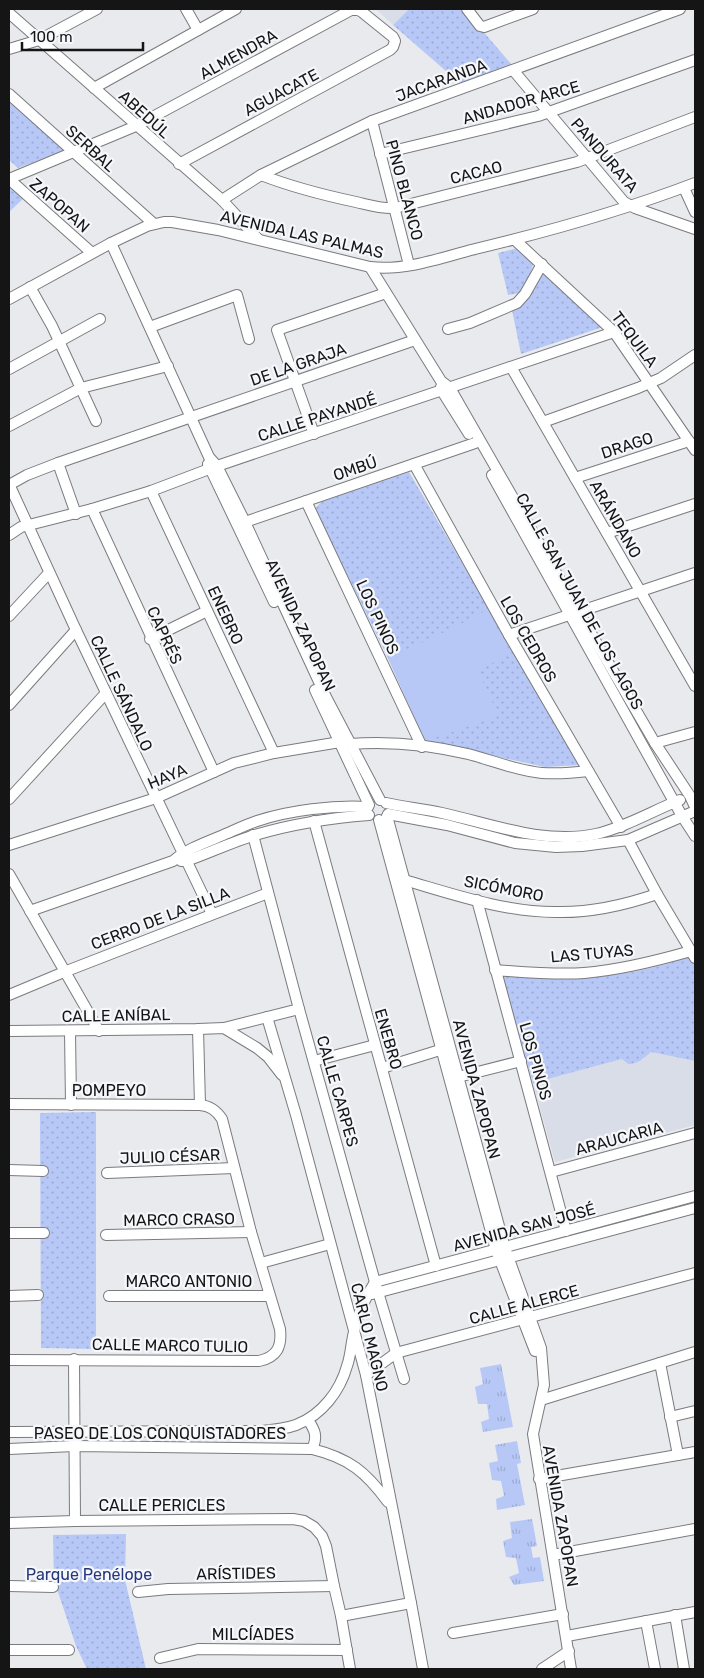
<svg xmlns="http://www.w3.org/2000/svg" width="704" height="1678" font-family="Rubik,sans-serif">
	<defs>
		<pattern id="grass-tufts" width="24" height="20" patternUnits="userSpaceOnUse" patternTransform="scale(1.25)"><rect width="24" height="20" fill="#b7c8f7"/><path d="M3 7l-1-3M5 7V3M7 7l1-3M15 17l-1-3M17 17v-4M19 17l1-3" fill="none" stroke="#9cabd3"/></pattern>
		<pattern id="park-dots" width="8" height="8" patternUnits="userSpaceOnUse" patternTransform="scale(1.25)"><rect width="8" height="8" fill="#b7c8f7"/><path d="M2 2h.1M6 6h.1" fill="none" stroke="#9cabd3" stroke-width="1.8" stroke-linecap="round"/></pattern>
	</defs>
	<rect width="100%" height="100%" fill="#e8eaee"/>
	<g fill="#d8dde8">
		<path d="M376,9H409L393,25Z"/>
		<path d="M651,1052L695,1061V1125L555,1162L533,1083L622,1059L642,1060Z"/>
	</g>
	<g fill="url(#grass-tufts)">
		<path d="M501,1364L513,1427L483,1432L481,1422L489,1419L487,1404H478L475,1387L483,1384L480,1368Z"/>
		<path d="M517,1441L521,1463L517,1464L525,1505L497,1510L496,1499L504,1496L501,1481L492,1480L489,1463L498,1461L495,1445Z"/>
		<path d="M532,1519L537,1546L531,1547L533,1558L540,1557L544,1581L514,1585L509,1577L519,1573L516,1558L506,1557L503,1541L512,1538L510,1522Z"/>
	</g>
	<g fill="url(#park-dots)">
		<path d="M409,9H464L512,65L462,85L393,25Z"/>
		<path d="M9,101L68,149L18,168L9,160Z"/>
		<path d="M9,185L24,198L9,212Z"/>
		<path d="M518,248L534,262L529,278L521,293L508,295L498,253Z"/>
		<path d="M545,273L603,324L600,328L521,354L512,310C529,303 531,291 538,275Z"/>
		<path d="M409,472L580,765L545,767L425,741L388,658L315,509L321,502Z"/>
		<path d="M690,956L695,963V1061L651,1052C643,1059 638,1064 628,1064L622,1059L533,1083L502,975C525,976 549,979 572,978C611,977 654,970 690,956Z"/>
		<path d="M96,1112V1349L41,1348L40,1113Z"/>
		<path d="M126,1534L125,1580L146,1669H87L76,1646L54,1580L53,1535Z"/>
	</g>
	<path fill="#b7c8f7" d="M487,610L511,654L477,670L499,716L425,741L388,658L453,628Z"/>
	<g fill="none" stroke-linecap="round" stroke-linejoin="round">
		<g stroke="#7a7b7f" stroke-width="12">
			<g id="minor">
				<path d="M186,9L198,30"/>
				<path d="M467,9L480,26L484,27L533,9"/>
				<path d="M9,13L222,200L258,239"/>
				<path d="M9,49L39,40L97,9"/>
				<path d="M513,70L624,202L635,208L695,229"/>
				<path d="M94,88L236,9"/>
				<path d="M9,94L154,224"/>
				<path d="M372,121L409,265"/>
				<path d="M380,154L538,116L695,60"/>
				<path d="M261,175C292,187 323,195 356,202C369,205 381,209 395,208L577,162L695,117"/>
				<path d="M9,179L136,126L351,10H358L362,12L393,37L395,41L393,47L390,50L179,164"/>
				<path d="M9,179L92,253"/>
				<path d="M684,188L695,212"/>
				<path d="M222,200L261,175L372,121L680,9"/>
				<path d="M515,240L614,332L695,450"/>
				<path d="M111,243L209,457L217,466L245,522L326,697L380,800"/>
				<path d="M370,267L441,381L450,388L578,611L655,743L690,796L695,807"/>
				<path d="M30,287L52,326L96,421"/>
				<path d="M9,299L111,243L147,226L164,222H172L218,230L370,267C404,271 438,259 471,250C547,232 622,211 695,183"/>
				<path d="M150,327L237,295L249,339"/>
				<path d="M448,329L470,323L517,303L525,294L542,264"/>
				<path d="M511,367L695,686"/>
				<path d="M9,369L100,319"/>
				<path d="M441,387L442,391L469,434"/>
				<path d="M543,422L638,388L661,378L695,355"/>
				<path d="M9,426L81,388L168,366"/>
				<path d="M314,434L277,330L386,293"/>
				<path d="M58,463L76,514"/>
				<path d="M208,464L274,602"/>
				<path d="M414,464L509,635L621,827"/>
				<path d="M492,475L682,816L695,836"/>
				<path d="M575,478L689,441"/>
				<path d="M9,484L76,630L212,914"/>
				<path d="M9,485L27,475L58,463L415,340"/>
				<path d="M151,491L274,753"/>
				<path d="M306,501L422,747"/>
				<path d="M92,509L214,772"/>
				<path d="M245,522L475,443"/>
				<path d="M607,533L695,504"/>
				<path d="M9,535L21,527L92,509L151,491L217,466L614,332"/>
				<path d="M9,616L49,573"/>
				<path d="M509,635L695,573"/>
				<path d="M150,639L207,611"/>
				<path d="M315,690L369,805"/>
				<path d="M9,705L76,630"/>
				<path d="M655,743L695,732"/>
				<path d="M350,744C389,741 430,745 468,754C492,760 517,771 542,773C557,774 572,773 588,771"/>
				<path d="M9,799L106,693"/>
				<path d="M386,803C405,807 424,809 442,813C492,824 544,845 596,834C626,827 652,811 680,800"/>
				<path d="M388,814L447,825L515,843L556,847L582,846L628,840L695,811"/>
				<path d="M387,816L505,1248L541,1348L544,1385L533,1434L571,1669"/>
				<path d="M379,820L496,1250L535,1351"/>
				<path d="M314,821L436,1266"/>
				<path d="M253,835L299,1009L375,1282L404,1379"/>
				<path d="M628,840L657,894L695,958"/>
				<path d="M9,845L156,798L234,763L274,753L340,742"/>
				<path d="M181,861H186C209,853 232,842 255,835C292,824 330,818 369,815"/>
				<path d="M9,874L99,1031"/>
				<path d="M404,880C453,894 504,912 555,912C589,913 625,905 657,894"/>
				<path d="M477,900L566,1231"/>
				<path d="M30,911L173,861C187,849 204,843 221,836C233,831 245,825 257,821C290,810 334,805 368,807"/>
				<path d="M495,970C524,972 555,975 584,973C621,970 656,961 691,951"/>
				<path d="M9,995L64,972L268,893"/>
				<path d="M267,1017L296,1115L366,1375L411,1603L423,1669"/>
				<path d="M224,1028L299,1009"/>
				<path d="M198,1029L200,1105"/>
				<path d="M9,1031L198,1029L224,1028L257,1048L268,1057L282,1075"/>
				<path d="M70,1031L71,1105"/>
				<path d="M314,1061L375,1045"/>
				<path d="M382,1068L440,1050"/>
				<path d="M458,1077L521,1061"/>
				<path d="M9,1104L200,1105C210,1106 216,1110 222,1119L251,1232L280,1329C282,1347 277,1357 259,1361L9,1360"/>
				<path d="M9,1170L43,1171"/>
				<path d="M551,1172L695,1133"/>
				<path d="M107,1173L234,1168"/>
				<path d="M9,1233H44"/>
				<path d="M106,1235L251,1232"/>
				<path d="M261,1263L330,1244"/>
				<path d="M372,1294L695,1208"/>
				<path d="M9,1296L38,1295"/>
				<path d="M109,1296H269"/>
				<path d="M74,1359L75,1521"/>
				<path d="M660,1363L678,1455"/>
				<path d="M366,1375L396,1353L695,1273"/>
				<path d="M541,1400L695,1352"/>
				<path d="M670,1417L695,1411"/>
				<path d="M308,1420C315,1430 318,1437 312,1449"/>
				<path d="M9,1432L262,1431C274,1430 285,1429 296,1425C322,1415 340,1391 347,1366C351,1355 351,1343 354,1332C357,1315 366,1297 375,1282L695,1196"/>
				<path d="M9,1449L74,1446L312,1449C349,1458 366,1472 388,1502"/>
				<path d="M539,1479L695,1452"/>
				<path d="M9,1523L75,1521L293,1519L304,1521L314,1527L322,1536L326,1546L334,1586L341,1616L350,1669"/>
				<path d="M553,1555L695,1529"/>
				<path d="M9,1586L53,1587"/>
				<path d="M138,1592L168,1589L334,1586"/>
				<path d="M675,1615L684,1669"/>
				<path d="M341,1616L411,1603"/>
				<path d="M646,1621L655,1669"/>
				<path d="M453,1633L563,1614"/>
				<path d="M567,1636L695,1612"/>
				<path d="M9,1650H69"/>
				<path d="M160,1658L198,1649L347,1650"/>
				<path d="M542,1669L569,1651"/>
			</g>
		</g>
		<use href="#minor" stroke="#fff" stroke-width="10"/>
	</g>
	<g text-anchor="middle" stroke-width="4.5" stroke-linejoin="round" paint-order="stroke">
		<g font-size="16" fill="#151516" stroke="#f5f7fb">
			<text transform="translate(238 54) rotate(-29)" y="6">ALMENDRA</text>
			<text transform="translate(441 80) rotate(-20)" y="6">JACARANDA</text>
			<text transform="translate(281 92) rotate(-28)" y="6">AGUACATE</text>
			<text transform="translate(521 102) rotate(-16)" y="6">ANDADOR ARCE</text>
			<text transform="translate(145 114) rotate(42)" y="6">ABEDÚL</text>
			<text transform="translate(91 148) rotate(42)" y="6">SERBAL</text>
			<text transform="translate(605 155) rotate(49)" y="6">PANDURATA</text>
			<text transform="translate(476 172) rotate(-14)" y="6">CACAO</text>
			<text transform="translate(405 190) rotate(75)" y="6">PINO BLANCO</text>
			<text transform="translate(60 205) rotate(41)" y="6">ZAPOPAN</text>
			<text transform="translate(302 234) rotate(13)" y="6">AVENIDA LAS PALMAS</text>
			<text transform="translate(635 339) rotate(53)" y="6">TEQUILA</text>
			<text transform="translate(298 364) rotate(-19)" y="6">DE LA GRAJA</text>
			<text transform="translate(317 417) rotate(-18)" y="6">CALLE PAYANDÉ</text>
			<text transform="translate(627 445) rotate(-18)" y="6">DRAGO</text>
			<text transform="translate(355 468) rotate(-19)" y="6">OMBÚ</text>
			<text transform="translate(616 519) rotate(60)" y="6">ARÁNDANO</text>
			<text transform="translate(580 601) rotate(61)" y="6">CALLE SAN JUAN DE LOS LAGOS</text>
			<text transform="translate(226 615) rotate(65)" y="6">ENEBRO</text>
			<text transform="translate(378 617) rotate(65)" y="6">LOS PINOS</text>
			<text transform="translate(301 625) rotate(65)" y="6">AVENIDA ZAPOPAN</text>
			<text transform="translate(165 635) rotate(65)" y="6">CAPRÉS</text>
			<text transform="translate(529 639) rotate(60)" y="6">LOS CEDROS</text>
			<text transform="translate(122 693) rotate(65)" y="6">CALLE SÁNDALO</text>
			<text transform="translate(167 776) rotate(-23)" y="6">HAYA</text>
			<text transform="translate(504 888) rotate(11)" y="6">SICÓMORO</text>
			<text transform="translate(160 918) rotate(-21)" y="6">CERRO DE LA SILLA</text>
			<text transform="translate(592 953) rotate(-5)" y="6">LAS TUYAS</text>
			<text transform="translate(116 1015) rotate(-1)" y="6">CALLE ANÍBAL</text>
			<text transform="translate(389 1039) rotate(74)" y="6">ENEBRO</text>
			<text transform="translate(536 1061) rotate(74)" y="6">LOS PINOS</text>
			<text transform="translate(477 1089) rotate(75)" y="6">AVENIDA ZAPOPAN</text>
			<text x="109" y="1096">POMPEYO</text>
			<text transform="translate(338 1091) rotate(74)" y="6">CALLE CARPES</text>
			<text transform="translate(619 1138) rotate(-15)" y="6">ARAUCARIA</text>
			<text transform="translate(170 1156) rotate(-2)" y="6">JULIO CÉSAR</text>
			<text transform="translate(179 1219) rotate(-1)" y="6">MARCO CRASO</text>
			<text transform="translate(524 1227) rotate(-15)" y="6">AVENIDA SAN JOSÉ</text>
			<text x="189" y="1287">MARCO ANTONIO</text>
			<text transform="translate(524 1304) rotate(-15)" y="6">CALLE ALERCE</text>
			<text transform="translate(370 1337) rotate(76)" y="6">CARLO MAGNO</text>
			<text transform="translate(170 1345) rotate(1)" y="6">CALLE MARCO TULIO</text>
			<text x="160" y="1439">PASEO DE LOS CONQUISTADORES</text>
			<text x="162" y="1511">CALLE PERICLES</text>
			<text transform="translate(561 1516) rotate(80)" y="6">AVENIDA ZAPOPAN</text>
			<text transform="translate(236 1573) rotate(-1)" y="6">ARÍSTIDES</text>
			<text x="253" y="1640">MILCÍADES</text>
		</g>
		<g font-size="16" fill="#26377a" stroke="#f5f7fb">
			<text x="89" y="1580">Parque Penélope</text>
		</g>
	</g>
	<rect width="704" height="1678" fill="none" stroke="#151516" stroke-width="20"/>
	<path d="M22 42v8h121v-8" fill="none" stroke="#151516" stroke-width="2.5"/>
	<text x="30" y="42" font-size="15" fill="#151516" stroke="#f5f7fb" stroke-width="4" paint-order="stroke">100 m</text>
</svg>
